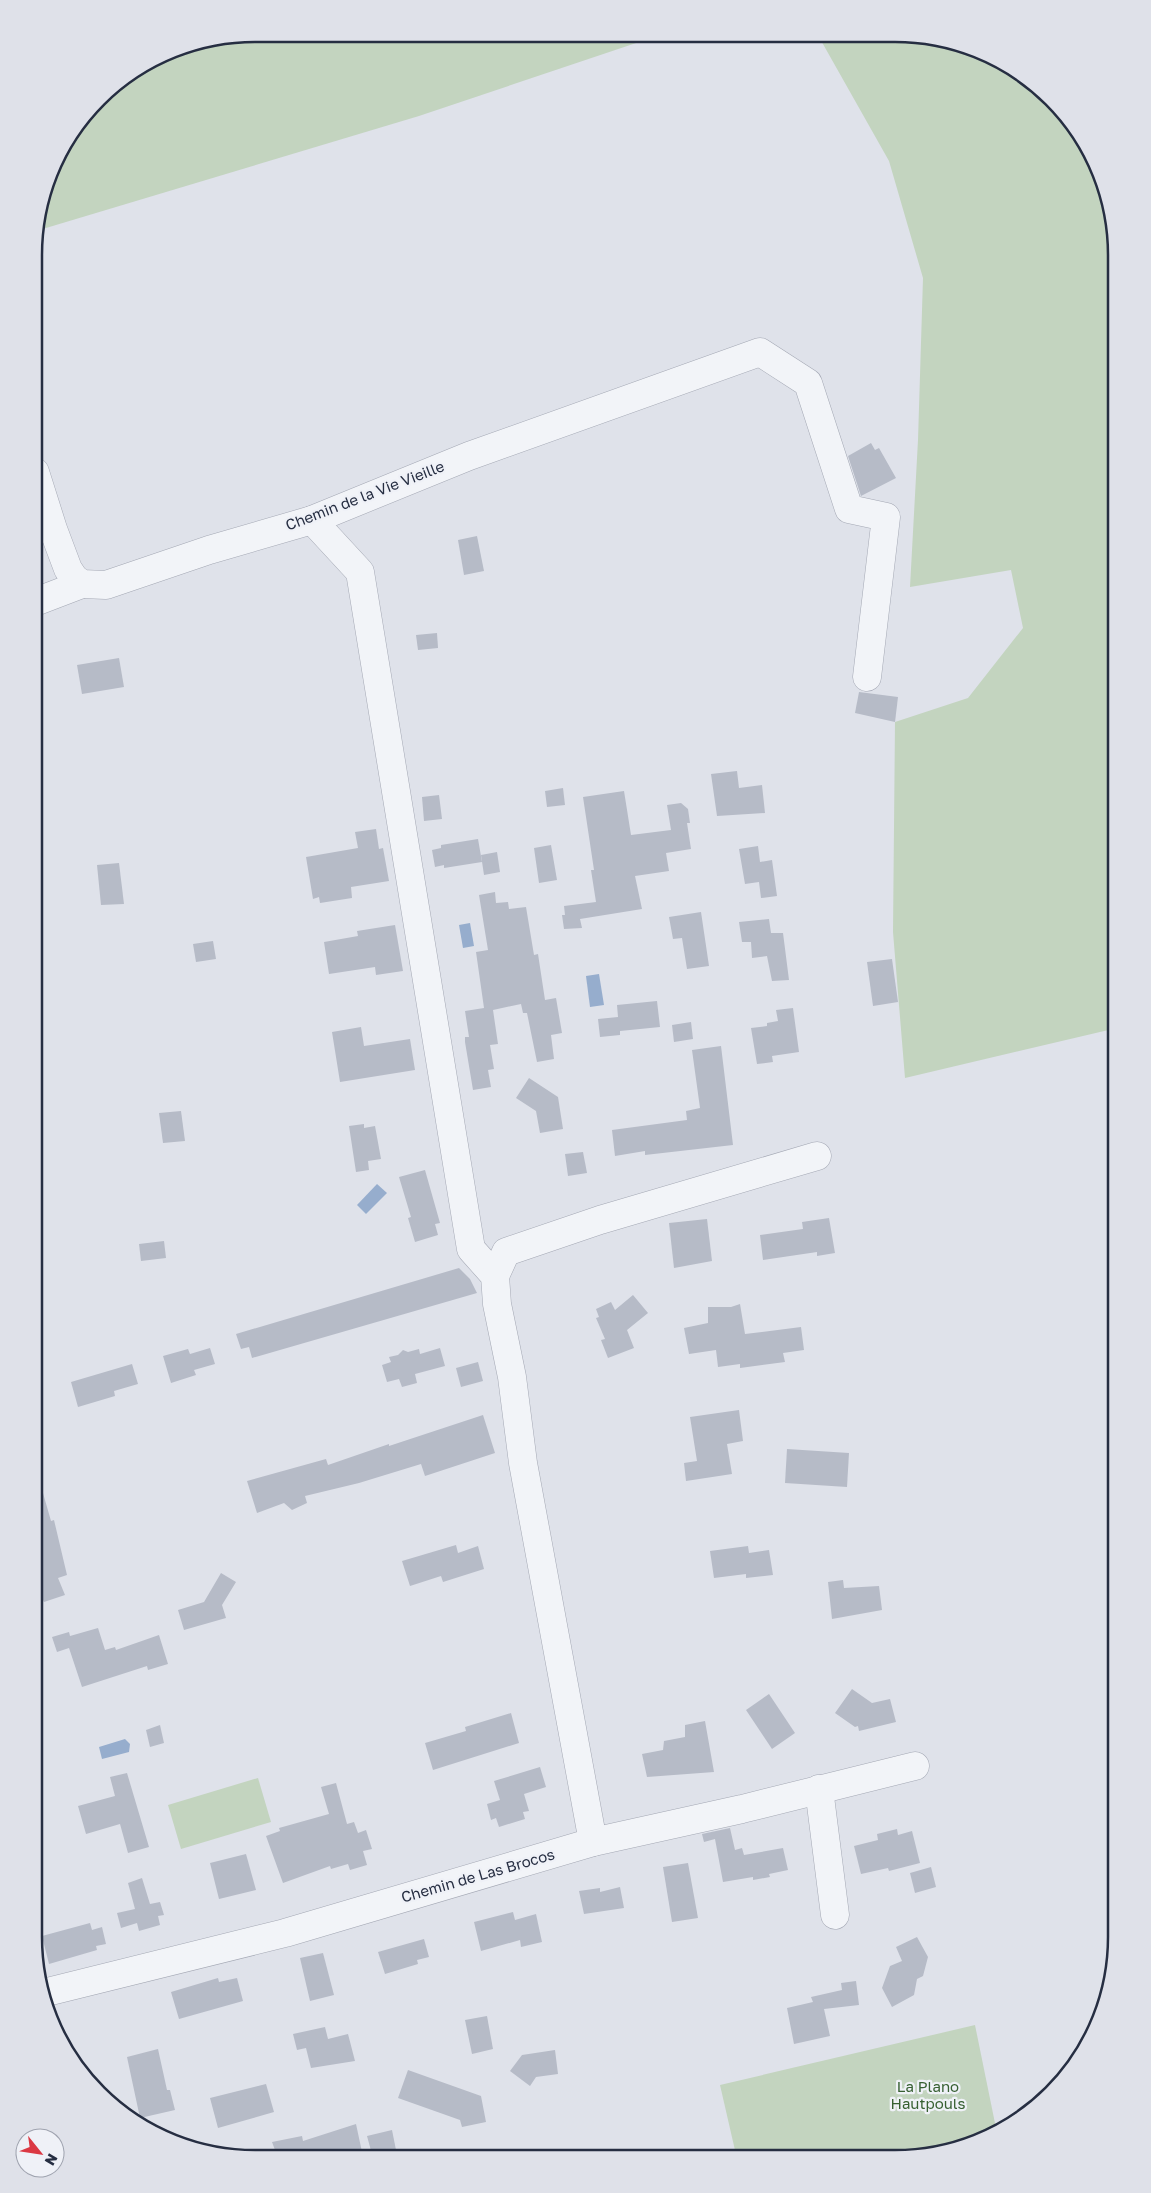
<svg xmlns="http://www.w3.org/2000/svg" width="1151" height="2193" font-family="'Golos Text',sans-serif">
	<rect width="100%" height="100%" fill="#dfe2ea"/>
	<g fill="#c3d4bf">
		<path d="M256,34L657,36L419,116L36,231L57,157L109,89L171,51Z"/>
		<path d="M819,37L938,38L993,57L1041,89L1080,132L1106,185L1117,256V1028L905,1078L893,932L895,722L968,698L1023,628L1011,570L910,587L918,440L923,278L889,161Z"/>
		<path d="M258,1778L271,1822L181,1849L168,1805Z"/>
		<path d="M975,2025L997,2133L966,2148L895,2159H737L720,2085Z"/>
	</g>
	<g fill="#96adcd">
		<path d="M470,923L474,946L463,948L459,925Z"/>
		<path d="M599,974L604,1005L590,1007L586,976Z"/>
		<path d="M377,1184L387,1193L366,1214L357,1205Z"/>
		<path d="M125,1739L130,1744L129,1752L102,1759L99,1747Z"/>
	</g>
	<g fill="#b6bbc7">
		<path d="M871,443L875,450L879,448L896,478L861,496L848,456Z"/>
		<path d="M477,536L484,571L464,575L458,540Z"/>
		<path d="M437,633L438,648L418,650L416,635Z"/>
		<path d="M119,658L124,687L82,694L77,665Z"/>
		<path d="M859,692L898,697L895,722L855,713Z"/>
		<path d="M737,771L739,788L762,785L765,813L717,816L711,774Z"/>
		<path d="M563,788L565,805L547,807L545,791Z"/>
		<path d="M624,791L631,835L671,830L667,805L681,803L688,809L690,823H687L691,849L666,853L669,871L635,876L642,909L580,919L582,928L564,929L562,915H565L564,906L596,902L591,870H594L583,797Z"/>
		<path d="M439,795L442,819L424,821L422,797Z"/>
		<path d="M376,829L379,849L383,848L389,881L351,887L352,898L320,903L319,897L313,899L306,857L358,848L355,832Z"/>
		<path d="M478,839L482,862L444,868V865L435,867L432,850L441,848V845Z"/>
		<path d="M551,845L557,880L539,883L534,848Z"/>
		<path d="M758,846L760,862L772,860L777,896L761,898L759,882L745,884L739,849Z"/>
		<path d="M497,852L500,872L484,875L481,855Z"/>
		<path d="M119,863L124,904L101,905L97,865Z"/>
		<path d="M495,892L496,903L508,902L509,909L526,907L534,955L538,954L545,1000L556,998L562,1033L551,1035L554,1059L537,1062L527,1013H523L521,1004L493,1010L498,1044L490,1045L494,1069L488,1070L491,1087L473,1090L465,1042V1037H469L465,1011L484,1008L476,952L488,950L479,895Z"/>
		<path d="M701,912L709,966L687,969L682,938L673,939L669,917Z"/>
		<path d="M769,919L771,933H783L789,980L772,981L767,956L752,958L751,942H742L739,922Z"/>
		<path d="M395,925L403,971L376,975L375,967L329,974L324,942L358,936L357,931Z"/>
		<path d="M213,941L216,959L196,962L193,944Z"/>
		<path d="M892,959L898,1002L873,1006L867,962Z"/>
		<path d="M657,1001L660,1027L620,1031V1035L600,1037L598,1019L618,1017L617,1005Z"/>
		<path d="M793,1008L799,1052L772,1056L773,1062L757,1064L751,1028L767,1026V1023L778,1021L776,1010Z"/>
		<path d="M691,1022L693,1039L674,1042L672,1025Z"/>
		<path d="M361,1027L364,1046L410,1039L415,1070L340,1082L332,1032Z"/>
		<path d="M721,1046L733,1145L645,1155V1151L615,1156L612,1130L687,1120L686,1111L700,1108L692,1050Z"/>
		<path d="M529,1078L558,1097L563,1129L540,1133L536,1111L516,1098Z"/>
		<path d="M181,1111L185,1141L163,1143L159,1113Z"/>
		<path d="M364,1124V1128L375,1126L381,1159L368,1161L369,1170L356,1172L349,1126Z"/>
		<path d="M583,1152L587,1173L568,1176L565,1154Z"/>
		<path d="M425,1170L440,1223L435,1224L438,1235L415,1242L408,1218L411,1217L399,1177Z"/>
		<path d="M829,1218L835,1253L817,1256V1252L763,1260L760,1235L803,1229L802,1222Z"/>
		<path d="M707,1219L712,1261L674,1268L669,1223Z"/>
		<path d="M164,1241L166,1258L141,1261L139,1244Z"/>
		<path d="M459,1268L470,1279L477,1293L252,1358L249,1347L241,1349L236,1334Z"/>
		<path d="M633,1295L648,1313L627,1330L634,1348L608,1358L601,1340L605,1339L596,1318L599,1317L596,1309L611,1302L615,1310Z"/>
		<path d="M740,1304L745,1334L801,1327L804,1350L783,1353L785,1362L740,1368V1364L718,1367L716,1350L689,1354L684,1328L708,1323V1307H731Z"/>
		<path d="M210,1348L215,1364L194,1370L196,1375L171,1383L163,1356L188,1349L190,1354Z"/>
		<path d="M440,1348L445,1366L415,1374L417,1383L402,1387L399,1379L387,1382L382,1365L391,1362L389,1357L398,1355L403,1350L408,1352L419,1349L420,1354Z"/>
		<path d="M478,1362L483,1381L461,1387L456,1368Z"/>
		<path d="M132,1364L138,1384L114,1391L115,1396L78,1407L71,1382Z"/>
		<path d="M739,1410L743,1441L727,1444L732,1474L686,1481L684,1463L697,1461L690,1417Z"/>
		<path d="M483,1415L495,1453L425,1476L421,1464L359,1483L305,1496L307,1503L292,1510L284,1503L257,1513L247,1481L326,1459L328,1465L389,1444V1446Z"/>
		<path d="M787,1449L849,1453L847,1487L785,1483Z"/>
		<path d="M39,1479L51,1521L54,1520L67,1575L58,1578L65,1595L44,1602L34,1581L42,1579L34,1554V1480Z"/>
		<path d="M456,1545L458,1553L478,1546L484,1569L443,1582L441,1576L410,1586L402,1561Z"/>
		<path d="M748,1546L749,1553L769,1550L773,1575L746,1578V1574L714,1578L710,1551Z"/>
		<path d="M221,1573L236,1582L222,1605L226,1618L184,1630L178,1610L204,1602Z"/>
		<path d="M843,1580L844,1588L879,1586L882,1610L832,1619L828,1582Z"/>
		<path d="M98,1628L105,1650L115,1647L116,1650L159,1635L168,1664L148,1670L147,1666L82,1687L69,1648L57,1652L52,1637L69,1632L70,1636Z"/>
		<path d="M852,1689L872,1703L890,1699L896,1722L859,1731L858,1726L855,1727L835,1713Z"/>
		<path d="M769,1694L795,1733L772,1749L746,1710Z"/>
		<path d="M511,1713L519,1743L433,1770L425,1743L466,1731L465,1727Z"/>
		<path d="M705,1721L714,1772L647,1777L642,1754L663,1750L664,1741L685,1737V1725Z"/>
		<path d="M160,1725L164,1743L150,1747L146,1730Z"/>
		<path d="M540,1767L546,1787L524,1794L529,1811L523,1812L525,1819L499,1827L496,1818L491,1820L487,1804L500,1800L494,1781Z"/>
		<path d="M127,1773L149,1847L128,1853L120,1824L86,1834L78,1806L115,1796L110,1777Z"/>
		<path d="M336,1783L347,1824L354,1822L358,1833L366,1830L372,1849L363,1851L367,1865L350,1870L348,1864L331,1869L330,1866L283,1883L266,1836L280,1831L279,1828L329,1814L321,1787Z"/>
		<path d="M730,1828L735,1850L742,1848L744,1855L783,1848L788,1870L769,1874L770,1877L753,1880V1877L723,1882L715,1839L704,1842L702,1834Z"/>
		<path d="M897,1829L898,1835L912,1831L920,1863L889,1871L888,1868L861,1874L854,1846L878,1840L877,1834Z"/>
		<path d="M246,1854L256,1890L219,1899L210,1863Z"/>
		<path d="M688,1863L698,1918L672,1922L663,1867Z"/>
		<path d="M931,1867L936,1887L915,1893L910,1873Z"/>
		<path d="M142,1878L150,1904L160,1902L164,1915L158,1916L160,1925L139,1931L137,1923L121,1928L117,1913L135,1909L128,1883Z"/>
		<path d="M620,1887L624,1908L584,1914L579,1891L600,1888V1892Z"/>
		<path d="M513,1912L515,1920L536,1914L542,1942L521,1947L520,1940L481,1951L474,1922Z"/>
		<path d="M90,1923L92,1930L102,1927L106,1944L96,1946L97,1950L49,1964L42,1936Z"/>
		<path d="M917,1937L928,1957L923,1976L917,1979L914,1995L892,2007L882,1988L890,1966L902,1961L896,1947Z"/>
		<path d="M424,1939L429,1957L417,1960L418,1964L385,1974L378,1952Z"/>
		<path d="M323,1953L334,1995L310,2001L300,1958Z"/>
		<path d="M218,1978L219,1982L237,1978L243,2001L179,2019L171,1992Z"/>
		<path d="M856,1981L859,2005L824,2009L830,2036L794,2044L787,2008L813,2002L811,1997L842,1990L841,1983Z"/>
		<path d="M487,2016L493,2049L472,2054L465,2020Z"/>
		<path d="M325,2027L328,2039L348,2034L355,2061L311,2068L306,2048L297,2050L293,2034Z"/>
		<path d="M158,2049L167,2090H170L175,2110L140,2118L127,2057Z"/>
		<path d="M555,2050L558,2074L536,2077L530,2086L510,2071L522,2055Z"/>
		<path d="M408,2070L481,2096L486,2122L462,2127L460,2120L398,2098Z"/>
		<path d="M266,2084L274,2112L218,2128L210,2098Z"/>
		<path d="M356,2124L362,2152L338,2158L263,2157V2154L275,2150L272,2142L302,2136L303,2141Z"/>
		<path d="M392,2130L397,2155L386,2158H373L367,2136Z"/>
	</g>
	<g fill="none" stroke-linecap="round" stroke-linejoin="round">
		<g stroke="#a4a8b4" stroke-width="29">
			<g id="minor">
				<path d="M35,472L53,529L68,569L74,578L82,584L106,585L209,550L312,520L469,456L760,352L808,383L849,509L886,517L867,677"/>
				<path d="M312,520L360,572L471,1249L495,1276L497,1304L512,1377L523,1463L593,1842"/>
				<path d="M35,602L82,584"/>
				<path d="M495,1276L506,1252L600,1220L817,1156"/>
				<path d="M819,1789L835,1915"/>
				<path d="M43,1993L285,1933L593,1842L742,1809L915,1766"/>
			</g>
		</g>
		<use href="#minor" stroke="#f2f4f8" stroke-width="28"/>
	</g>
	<g text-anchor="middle" stroke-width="4.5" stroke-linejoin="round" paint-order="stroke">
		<g font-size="15" fill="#262e42" stroke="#eff1f7">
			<text transform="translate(365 496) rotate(-21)" y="5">Chemin de la Vie Vieille</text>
			<text transform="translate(478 1876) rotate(-16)" y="5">Chemin de Las Brocos</text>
		</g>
		<g font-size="15" fill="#376032" stroke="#eff1f7">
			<text x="928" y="2092">La Plano<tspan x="928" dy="17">Hautpouls</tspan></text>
		</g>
	</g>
	<path d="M0 0H1151V2193H0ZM255 42H895A213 213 0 0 1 1108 255V1937A213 213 0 0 1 895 2150H255A213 213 0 0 1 42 1937V255A213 213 0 0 1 255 42Z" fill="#dfe1e9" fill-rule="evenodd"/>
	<path fill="none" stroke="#262e42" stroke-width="2.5" d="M255 42H895A213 213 0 0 1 1108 255V1937A213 213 0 0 1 895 2150H255A213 213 0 0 1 42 1937V255A213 213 0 0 1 255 42Z"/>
	<g transform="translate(40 2153) rotate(120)"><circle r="24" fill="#eff1f7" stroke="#9fa3af"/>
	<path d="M0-4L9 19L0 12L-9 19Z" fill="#db3843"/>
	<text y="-8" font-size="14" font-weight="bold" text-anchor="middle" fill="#262e42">N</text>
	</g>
</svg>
